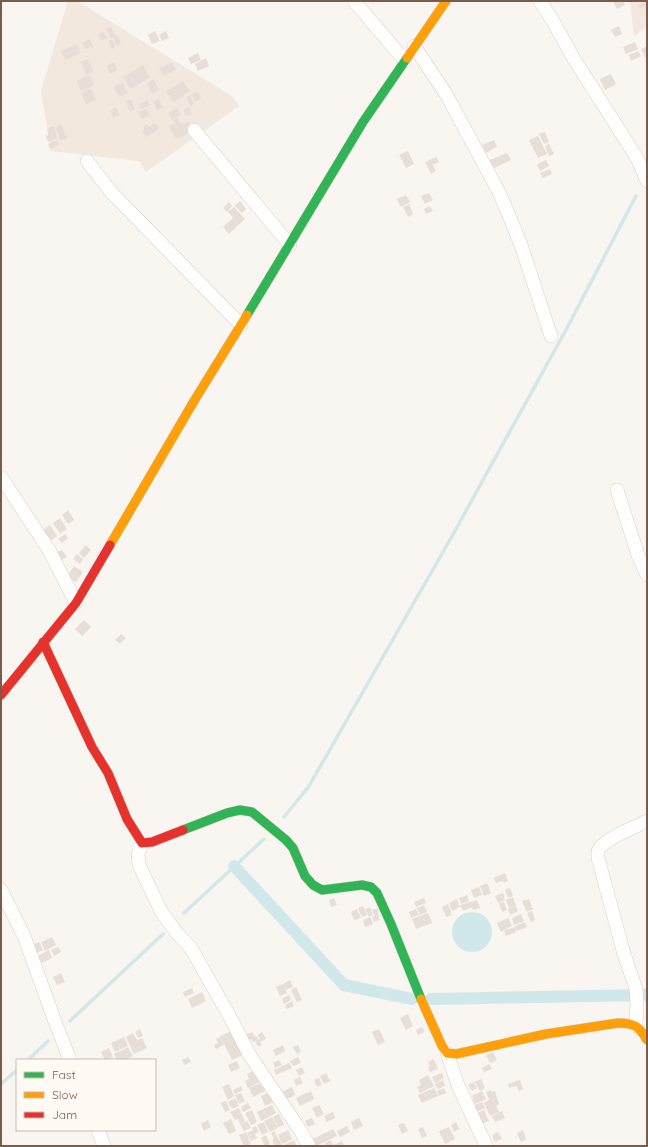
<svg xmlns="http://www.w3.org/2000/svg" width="648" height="1147" font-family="Quicksand,sans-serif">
	<rect width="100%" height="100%" fill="#f9f5f0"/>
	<g fill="#f2e8de">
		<path d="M68,1H77L232,96L239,106L146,172L139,161L51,151L41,91Z"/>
		<path d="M630,1H647V26L634,37Z"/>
	</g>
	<circle fill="#d0e8ea" cx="472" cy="932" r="20"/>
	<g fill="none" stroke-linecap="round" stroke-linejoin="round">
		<g stroke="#d0e8ea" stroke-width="3.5">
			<path d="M284,817L309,786L451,538L567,328L636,196"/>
			<path d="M184,913L264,839"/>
			<path d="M70,1021L163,934"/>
			<path d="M28,1060L48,1041"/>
			<path d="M1,1084L17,1070"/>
		</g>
		<g stroke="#d0e8ea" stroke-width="12">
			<path d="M234,866L344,985L412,999"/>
			<path d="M431,999L647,995"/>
		</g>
	</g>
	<g fill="#e6ded7">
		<path d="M613,1H623L625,5L617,9Z"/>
		<path d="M645,1H647V6L640,9L638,5Z"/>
		<path d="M111,26L115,36L117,35L121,44L117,46L113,37L111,38L106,28Z"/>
		<path d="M619,26L622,34L615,37L611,30Z"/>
		<path d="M104,31L107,38L101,41L98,34Z"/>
		<path d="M155,31L160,41L152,44L148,35Z"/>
		<path d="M166,31L169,38L162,41L159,35Z"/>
		<path d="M90,39L93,46L85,49L82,43Z"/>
		<path d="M112,39L116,47L112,49L108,41Z"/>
		<path d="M635,42L638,49L626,54L623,47Z"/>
		<path d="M77,44L81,53L65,60L61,51Z"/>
		<path d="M647,46V57L645,58L641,49Z"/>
		<path d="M638,51L641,56L631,61L629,55Z"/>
		<path d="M198,53L201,60L191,64L188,58Z"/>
		<path d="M206,58L209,66L198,71L195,64Z"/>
		<path d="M88,59L93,71L86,75L81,62Z"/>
		<path d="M114,62L118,70L110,74L106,66Z"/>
		<path d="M172,62L176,70L163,76L159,68Z"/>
		<path d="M143,65L150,78L130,89L123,77Z"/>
		<path d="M611,74L616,84L605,90L600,79Z"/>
		<path d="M90,75L94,85L81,91L77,81Z"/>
		<path d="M154,79L159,90L152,94L147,83Z"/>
		<path d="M183,81L190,91L173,102L166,91Z"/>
		<path d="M123,83L127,93L119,97L114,87Z"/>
		<path d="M91,88L96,100L86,104L81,93Z"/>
		<path d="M198,91L201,99L195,102L191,94Z"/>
		<path d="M190,95L194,104L190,106L186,97Z"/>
		<path d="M131,99L135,109L130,112L126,101Z"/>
		<path d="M159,99L163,108L157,110L153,102Z"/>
		<path d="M148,100L150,105L142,109L139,104Z"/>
		<path d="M116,107L120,115L113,118L110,111Z"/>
		<path d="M189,107L192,114L186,116L183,110Z"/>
		<path d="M177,108L181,115L172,120L168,113Z"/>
		<path d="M146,109L150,115L142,119L139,112Z"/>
		<path d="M178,118L182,125L177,127L173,120Z"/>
		<path d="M188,122L193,131L176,139L169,126L174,123L176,127L174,129Z"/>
		<path d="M155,123L159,129L146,137L142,131L145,130L143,127L147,124L149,127Z"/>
		<path d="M61,124L67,138L60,141L56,127Z"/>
		<path d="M54,126L57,138L48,142L46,136L49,135L47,129Z"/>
		<path d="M545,132L549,142L544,144L539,134Z"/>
		<path d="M538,136L547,154L538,158L529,140Z"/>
		<path d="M57,140L59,145L50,149L48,144Z"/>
		<path d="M494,140L497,147L486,153L482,145Z"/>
		<path d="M549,144L554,154L549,156L545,146Z"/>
		<path d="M408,151L414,164L406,168L399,155Z"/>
		<path d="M507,153L511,160L494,168L490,160Z"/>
		<path d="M436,157L439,162L433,165L436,171L431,174L425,162Z"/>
		<path d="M546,160L549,166L540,171L537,164Z"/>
		<path d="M550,169L552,174L543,178L540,173Z"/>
		<path d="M429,193L433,200L425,204L421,196Z"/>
		<path d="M406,195L410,202L401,207L397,199Z"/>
		<path d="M240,201L246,209L242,213L235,206Z"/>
		<path d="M229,202L232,206L227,212L223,208Z"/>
		<path d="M409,204L413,214L408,217L403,207Z"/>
		<path d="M430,206L433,211L426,214L424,209Z"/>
		<path d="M234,207L245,219L229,234L223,227L233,218L228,212Z"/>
		<path d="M68,510L74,520L68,524L62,515Z"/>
		<path d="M60,518L67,529L60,534L53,523Z"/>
		<path d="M50,525L57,536L50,541L43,530Z"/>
		<path d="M65,534L68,538L62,543L58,539Z"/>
		<path d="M86,545L91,550L84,558L79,553Z"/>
		<path d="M62,550L67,557L62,560L57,552Z"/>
		<path d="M77,554L83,559L80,564L73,559Z"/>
		<path d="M74,566L83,572L76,582L67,576Z"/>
		<path d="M84,620L91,627L82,636L75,629Z"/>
		<path d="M121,634L126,638L120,644L115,640Z"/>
		<path d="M505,873L508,881L504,883L503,881L496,883L494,878Z"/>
		<path d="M487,883L491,893L484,896L480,886Z"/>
		<path d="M479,887L482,895L474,898L471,890Z"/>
		<path d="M510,888L513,896L508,898L505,890Z"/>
		<path d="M503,893L505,900L498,903L495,896Z"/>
		<path d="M467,895L469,901L461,904L459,898Z"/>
		<path d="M513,897L516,906L509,908L506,900Z"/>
		<path d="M334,898L337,905L331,907L329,900Z"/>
		<path d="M424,898L426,903L416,907L414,902Z"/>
		<path d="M457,899L460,907L452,911L449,903Z"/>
		<path d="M529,899L533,909L527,912L522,901Z"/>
		<path d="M477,900L480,908L473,910L472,907L463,911L460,905Z"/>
		<path d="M504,902L507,910L502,912L499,903Z"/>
		<path d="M448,904L452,915L446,917L442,907Z"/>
		<path d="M424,905L427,912L420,915L417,908Z"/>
		<path d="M363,906L367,915L362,917L358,908Z"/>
		<path d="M516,906L518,911L510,915L508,909Z"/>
		<path d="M370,907L373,915L369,917L365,909Z"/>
		<path d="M378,908L379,920L374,922L372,917L375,916L372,910Z"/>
		<path d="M357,909L361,918L354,920L351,912Z"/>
		<path d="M416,909L419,915L411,918L409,912Z"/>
		<path d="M532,911L535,920L531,922L527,913Z"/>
		<path d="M428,913L432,923L416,929L412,919Z"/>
		<path d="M521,914L524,921L514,925L512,918Z"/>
		<path d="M370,917L373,924L365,927L363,920Z"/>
		<path d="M508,918L512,926L501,932L497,923Z"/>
		<path d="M525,922L527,927L516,931L515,926Z"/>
		<path d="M514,927L516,932L506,936L504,931Z"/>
		<path d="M52,937L56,945L45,951L41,942Z"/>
		<path d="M39,942L43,950L36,953L32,945Z"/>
		<path d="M58,947L61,952L54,956L51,950Z"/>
		<path d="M49,950L52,958L42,963L38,956Z"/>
		<path d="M61,973L65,982L57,985L53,977Z"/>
		<path d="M290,980L293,987L286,990L283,984Z"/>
		<path d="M283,984L287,993L280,996L276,987Z"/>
		<path d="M296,987L302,1000L297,1002L291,990Z"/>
		<path d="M192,988L194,993L185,997L183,992Z"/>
		<path d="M202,992L206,1001L192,1008L188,999Z"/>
		<path d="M289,995L291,1000L284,1004L282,999Z"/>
		<path d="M292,1001L294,1006L287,1009L285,1005Z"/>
		<path d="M408,1014L413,1026L406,1030L400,1018Z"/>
		<path d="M422,1027L425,1032L418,1035L416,1030Z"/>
		<path d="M140,1029L143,1036L138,1038L135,1032Z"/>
		<path d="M379,1029L385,1042L378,1045L372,1032Z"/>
		<path d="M234,1030L245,1054L232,1060L220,1036Z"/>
		<path d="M252,1032L255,1037L257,1036L258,1039L253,1042L251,1039L248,1040L245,1035Z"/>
		<path d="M262,1032L266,1039L260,1042L262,1045L258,1047L255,1041L260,1039L258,1035Z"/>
		<path d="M133,1033L137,1040L142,1038L147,1048L134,1054L126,1037Z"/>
		<path d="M124,1037L128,1046L115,1052L111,1043Z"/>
		<path d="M220,1037L224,1045L216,1049L214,1045L218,1043L216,1039Z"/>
		<path d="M283,1045L285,1051L276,1056L273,1050Z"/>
		<path d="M298,1045L301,1052L297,1054L293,1047Z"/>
		<path d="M128,1047L133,1056L125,1060H117L114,1054Z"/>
		<path d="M109,1048L113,1057L105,1060L101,1052Z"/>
		<path d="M493,1052L497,1060L490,1063L486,1055Z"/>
		<path d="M188,1057L191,1062L184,1065L182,1060Z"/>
		<path d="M298,1057L301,1063L293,1066L290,1061Z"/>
		<path d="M434,1059L438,1069L430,1072L428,1067L430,1066L428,1062Z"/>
		<path d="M279,1060L282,1065L275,1068L273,1063Z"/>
		<path d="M237,1061L240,1068L231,1072L228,1065Z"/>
		<path d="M289,1063L292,1068L276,1075L274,1070Z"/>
		<path d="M489,1064L492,1069L484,1072L482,1068Z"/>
		<path d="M302,1067L305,1073L299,1076L296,1070Z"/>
		<path d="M253,1071L260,1082L248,1088L245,1081L249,1079L247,1074Z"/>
		<path d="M326,1073L330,1081L324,1084L320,1076Z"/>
		<path d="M442,1073L444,1078L435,1083L432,1077Z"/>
		<path d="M428,1075L434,1086L420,1093L417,1087L421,1085L419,1080Z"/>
		<path d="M300,1077L303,1083L296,1086L294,1080Z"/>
		<path d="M319,1078L322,1085L317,1087L314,1080Z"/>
		<path d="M481,1079L485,1088L480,1091L475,1082Z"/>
		<path d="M443,1080L445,1086L438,1089L435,1084Z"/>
		<path d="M520,1080L523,1089L519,1091L516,1086L509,1088L508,1084Z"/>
		<path d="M474,1082L477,1088L472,1091L468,1085Z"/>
		<path d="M261,1083L265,1091L253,1097L249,1088Z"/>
		<path d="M229,1084L234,1096L228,1100L222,1087Z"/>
		<path d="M241,1086L243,1090L235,1094L233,1090Z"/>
		<path d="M292,1087L295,1095L285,1100L282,1092Z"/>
		<path d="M434,1088L438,1096L422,1103L418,1095Z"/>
		<path d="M444,1088L446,1093L439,1096L437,1091Z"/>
		<path d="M491,1090L492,1092L495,1091L499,1104L496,1106L499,1112L490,1116L484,1103L489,1100L486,1092Z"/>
		<path d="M311,1091L314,1099L300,1106L296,1098Z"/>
		<path d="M482,1091L486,1099L475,1104L472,1096Z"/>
		<path d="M241,1093L245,1101L239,1104L235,1095Z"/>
		<path d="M268,1093L273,1102L265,1106L261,1096Z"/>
		<path d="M235,1098L239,1106L232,1109L228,1102Z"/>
		<path d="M226,1101L230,1110L225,1112L221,1103Z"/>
		<path d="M482,1102L485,1108L476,1112L473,1106Z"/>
		<path d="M248,1103L251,1108L243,1112L241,1107Z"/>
		<path d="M272,1105L276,1113L261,1121L257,1112Z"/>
		<path d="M319,1105L324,1114L317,1118L312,1108Z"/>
		<path d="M239,1108L245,1121L240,1124L238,1119L235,1120L230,1112Z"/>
		<path d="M252,1110L257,1122L251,1125L245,1113Z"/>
		<path d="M484,1110L489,1121L482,1124L477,1113Z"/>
		<path d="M502,1111L505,1118L495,1122L492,1116Z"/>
		<path d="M333,1112L335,1118L327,1122L324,1116Z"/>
		<path d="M279,1114L284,1125L278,1127L273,1117Z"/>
		<path d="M272,1117L278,1128L270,1132L264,1121Z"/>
		<path d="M312,1118L315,1124L308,1127L305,1121Z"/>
		<path d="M359,1118L363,1126L354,1130L351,1122Z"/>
		<path d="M231,1119L236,1131L229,1134L223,1123Z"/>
		<path d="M208,1120L211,1127L204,1131L201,1124Z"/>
		<path d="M247,1121L251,1128L244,1131L240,1124Z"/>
		<path d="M264,1122L268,1132L262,1135L257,1125Z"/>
		<path d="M456,1122L459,1129L454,1132L451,1125Z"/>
		<path d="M404,1123L408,1131L402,1134L398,1125Z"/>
		<path d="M256,1126L259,1132L255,1134L257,1138L251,1141L247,1133L253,1130L252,1128Z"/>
		<path d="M347,1126L350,1132L340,1137L337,1131Z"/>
		<path d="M423,1127L427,1136L422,1138L418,1129Z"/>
		<path d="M449,1127L455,1139L445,1144L439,1131Z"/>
		<path d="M333,1129L337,1136L316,1146L313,1139Z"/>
		<path d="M288,1130L292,1139L282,1144L278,1135Z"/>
		<path d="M523,1130L526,1139L521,1142L517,1133Z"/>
		<path d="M274,1131L282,1145L279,1146H275L272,1140L274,1139L271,1133Z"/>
		<path d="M246,1132L251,1144L244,1146L239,1135Z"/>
		<path d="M498,1132L502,1139L495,1142L492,1135Z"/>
		<path d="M266,1135L270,1144L265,1146L261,1138Z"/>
		<path d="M294,1140L297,1146H282Z"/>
		<path d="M331,1140L333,1145L342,1141L344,1146H326L325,1143Z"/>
	</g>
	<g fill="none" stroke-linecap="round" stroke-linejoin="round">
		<g stroke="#d7d1cb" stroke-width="14">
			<g id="street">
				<path d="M354,1L405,61"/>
				<path d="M540,1L554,23L574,59L637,158L647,181"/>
				<path d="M414,46L446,94L500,194L521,245L551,336"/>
				<path d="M194,130L290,245"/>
				<path d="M87,161L111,192L241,325"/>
				<path d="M1,477L49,550L76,603"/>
				<path d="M617,490L638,555L647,575"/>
				<path d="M142,843L138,853L139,865L161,911L176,932L191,948L231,1019L249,1054L300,1130L309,1146"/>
				<path d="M1,890L24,936L54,1019L70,1060"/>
				<path d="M636,1026L637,1002L636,989L624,954L598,858C598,855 597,852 599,849C607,837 634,828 647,821"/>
				<path d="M447,1053L458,1085L486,1146"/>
				<path d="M98,1130L104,1146"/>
			</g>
		</g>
		<g stroke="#d9d2cb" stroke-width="10">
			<g id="fast">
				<path d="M247,315L363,122L407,58"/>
				<path d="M183,830L227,813L240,810L252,812L286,840L293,848L305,876L313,885L322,890L362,885L371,887L377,893L391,924L421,999"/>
			</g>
		</g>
		<g stroke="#d9d2cb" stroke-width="10">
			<g id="slow">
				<path d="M407,58L446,1"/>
				<path d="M110,545L194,401L247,315"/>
				<path d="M421,999L442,1046L447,1053L456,1054L546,1034L618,1023C634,1023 639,1026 647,1040"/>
			</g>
		</g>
		<g stroke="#d9d2cb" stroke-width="10">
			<g id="jam">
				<path d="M43,642L92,747L108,773L127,819L142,843L152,842L183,830"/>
				<path d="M1,695L76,603L110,545"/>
			</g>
		</g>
		<use href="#street" stroke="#fefefd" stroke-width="13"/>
		<use href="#fast" stroke="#30b455" stroke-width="9"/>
		<use href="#slow" stroke="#ff9f0a" stroke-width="9"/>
		<use href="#jam" stroke="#e5322d" stroke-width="9"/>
	</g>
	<rect width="648" height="1147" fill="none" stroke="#7a5c4d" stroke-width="4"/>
	<rect x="16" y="1059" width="140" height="72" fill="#fffaf3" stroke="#cabbb1"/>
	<rect x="24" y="1072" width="20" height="6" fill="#30b455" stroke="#cabbb1"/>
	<text x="52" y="1079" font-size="12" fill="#7a5c4d">Fast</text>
	<rect x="24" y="1092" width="20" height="6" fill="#ff9f0a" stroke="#cabbb1"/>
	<text x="52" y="1099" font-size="12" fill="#7a5c4d">Slow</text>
	<rect x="24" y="1112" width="20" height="6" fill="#e5322d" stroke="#cabbb1"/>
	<text x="52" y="1119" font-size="12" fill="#7a5c4d">Jam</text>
</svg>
